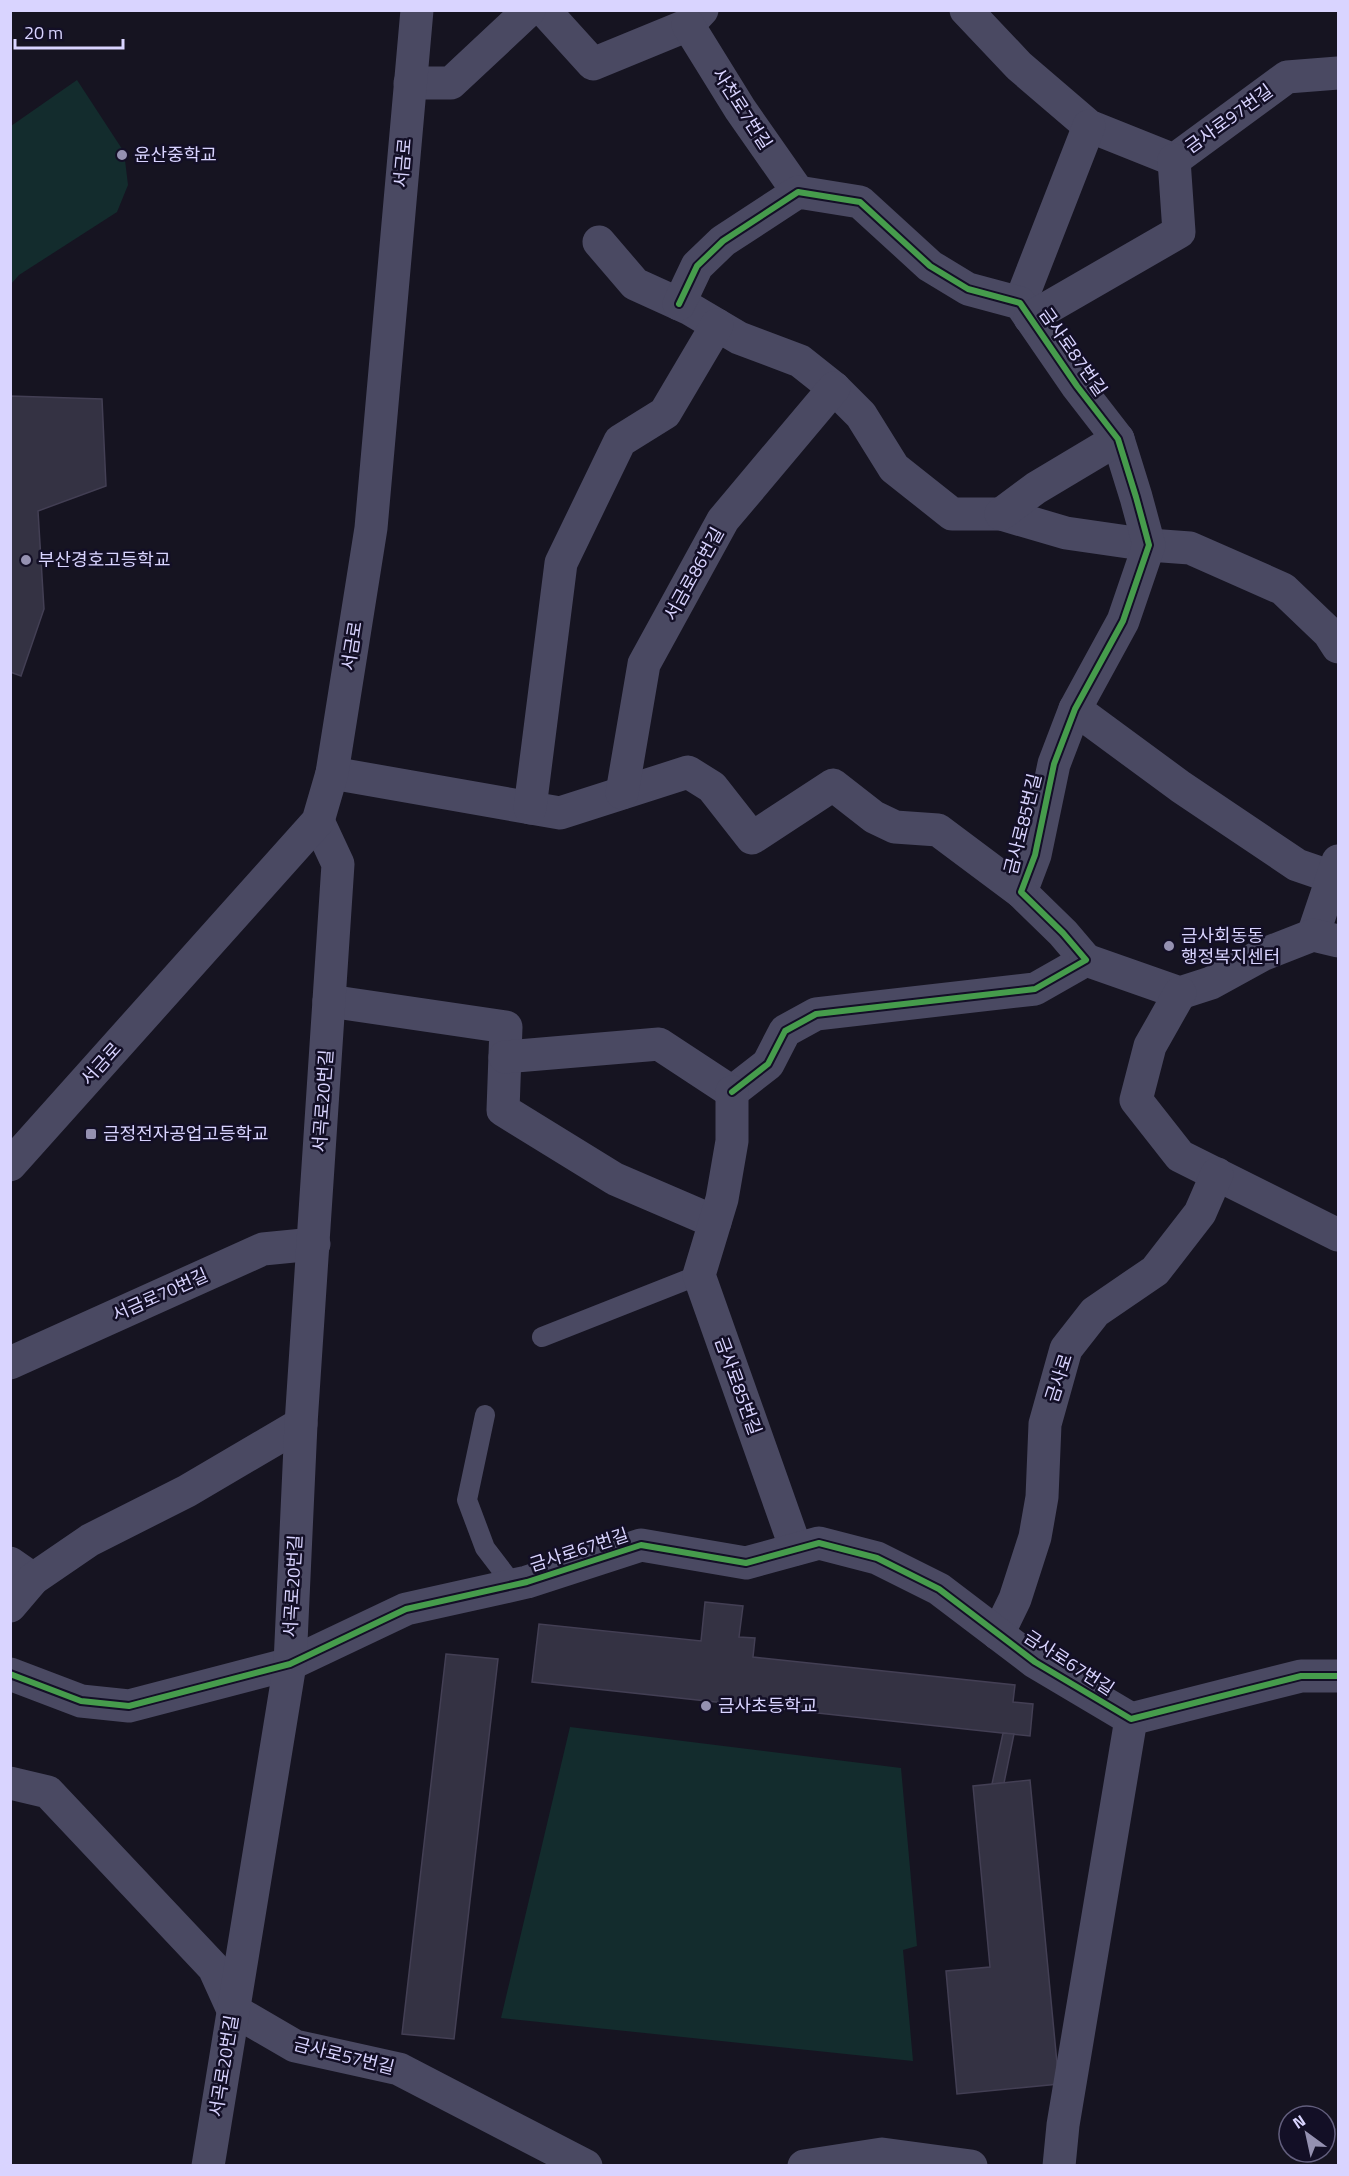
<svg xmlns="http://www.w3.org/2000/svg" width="1349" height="2176" font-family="'Titillium Web','Noto Sans KR',sans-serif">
	<rect width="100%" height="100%" fill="#161421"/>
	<g fill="#132c2d">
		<path d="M77,80L124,152L128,185L117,212L19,275L11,284V126Z"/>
		<path d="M570,1727L901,1768L917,1946L903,1950L913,2061L501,2018Z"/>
	</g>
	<g fill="#343243" stroke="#433f54" stroke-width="1.5">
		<path d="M10,396L102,399L106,486L38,511L44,609L21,676L10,672Z"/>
		<path d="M705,1602L743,1606L739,1637L755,1638L753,1657L1015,1685L1013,1702L1033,1704L1030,1736L532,1682L539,1624L701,1641Z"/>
		<path d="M446,1654L498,1659L454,2039L402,2034Z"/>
		<path d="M1003,1733L1014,1734L1004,1783L992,1784Z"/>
		<path d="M1030,1780L1059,2084L957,2094L946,1971L990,1967L973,1786Z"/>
	</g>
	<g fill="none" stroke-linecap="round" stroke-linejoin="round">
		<g stroke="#4a4962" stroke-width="20">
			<path d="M542,1337L699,1275"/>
			<path d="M485,1415L467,1500L485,1548L514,1586"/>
		</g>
		<g stroke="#4a4962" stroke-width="33">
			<path d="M544,10L593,64L688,25L702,10"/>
			<path d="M966,10L1019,66L1089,126L1174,160L1287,77L1338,73"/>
			<path d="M688,25L740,109L798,192"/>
			<path d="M410,83H451L529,10"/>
			<path d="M599,242L635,284L690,309L739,338L800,361L834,388L861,415L894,468L952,514H1001L1066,533L1149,545L1190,548L1283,589L1329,633L1338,647"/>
			<path d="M1020,303L1089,126"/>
			<path d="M679,304L697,266L723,241L798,192L860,202L930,266L968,289L1020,303L1077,386L1118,439L1136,497L1149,545L1123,621L1075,709L1054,764L1035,855L1021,892L1063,933L1086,960L1035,989L816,1014L785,1031L768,1064L732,1092"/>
			<path d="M1030,318L1179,232L1174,160"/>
			<path d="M1001,514L1036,488L1118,439"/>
			<path d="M1075,709L1181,787L1297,865L1332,877"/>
			<path d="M332,773L560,813L688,772L712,787L752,838L833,785L874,817L895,827L938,830L1021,892"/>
			<path d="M622,793L644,664L723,520L834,388"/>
			<path d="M530,808L561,563L620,441L665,413L717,325"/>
			<path d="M1313,935L1338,861"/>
			<path d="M1086,960L1180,993L1211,983L1262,955L1313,935L1338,941"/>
			<path d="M1180,993L1150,1046L1136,1100L1180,1156L1338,1235"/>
			<path d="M329,1001L506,1027L503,1110L615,1179L715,1222"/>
			<path d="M505,1057L659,1044L732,1092"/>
			<path d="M732,1092V1141L722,1199L699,1275L796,1549"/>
			<path d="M10,1363L263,1249L314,1244"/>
			<path d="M10,1563L33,1579"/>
			<path d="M10,1606L33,1579L90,1540L187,1491L301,1424"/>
			<path d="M998,1634L1015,1599L1035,1537L1042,1497L1045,1424L1066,1349L1095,1312L1155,1271L1200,1213L1217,1174"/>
			<path d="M10,1674L81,1701L129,1706L290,1664L406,1609L527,1582L641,1545L746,1563L819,1543L877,1558L939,1589L1035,1662L1131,1719L1301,1676H1338"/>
			<path d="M10,1783L48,1792L214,1968L233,2010L295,2046L399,2069L586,2166"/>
			<path d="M208,2166L290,1664L301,1424L338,864L318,821"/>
			<path d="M804,2166L882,2154L971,2166"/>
			<path d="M1059,2166L1063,2125L1131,1719"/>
		</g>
		<path stroke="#4a4962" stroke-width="33" d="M10,1165L318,821L332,773L371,528L417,10"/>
		<g stroke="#130f26" stroke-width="10">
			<g id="cycleway">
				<path d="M679,304L697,266L723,241L798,192L860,202L930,266L968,289L1020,303L1077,386L1118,439L1136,497L1149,545L1123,621L1075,709L1054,764L1035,855L1021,892L1063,933L1086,960L1035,989L816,1014L785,1031L768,1064L732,1092"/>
				<path d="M10,1674L81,1701L129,1706L290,1664L406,1609L527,1582L641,1545L746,1563L819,1543L877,1558L939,1589L1035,1662L1131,1719L1301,1676H1338"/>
			</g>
		</g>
		<use href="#cycleway" stroke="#469c4c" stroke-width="6"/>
	</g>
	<g fill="#9591b1" stroke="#130f26" stroke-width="2">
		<circle cx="122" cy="155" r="6"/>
		<circle cx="26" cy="560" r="6"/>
		<circle cx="1169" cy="946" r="6"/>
		<rect x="85" y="1128" width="12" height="12" rx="3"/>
		<circle cx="706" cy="1706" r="6"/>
	</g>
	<g text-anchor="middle" stroke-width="5" stroke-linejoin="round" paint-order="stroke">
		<g font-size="18" fill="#d9d4ff" stroke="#130f26">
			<text transform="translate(742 109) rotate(57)" y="6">사천로7번길</text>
			<text transform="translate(1229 119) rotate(-36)" y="6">금사로97번길</text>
			<text transform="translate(403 163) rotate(-85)" y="6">서금로</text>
			<text transform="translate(1073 352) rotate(55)" y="6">금사로87번길</text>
			<text transform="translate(694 574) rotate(-61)" y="6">서금로86번길</text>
			<text transform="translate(352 646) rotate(-81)" y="6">서금로</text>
			<text transform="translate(1023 824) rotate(-76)" y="6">금사로85번길</text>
			<text transform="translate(101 1064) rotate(-48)" y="6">서금로</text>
			<text transform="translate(323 1101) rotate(-86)" y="6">서곡로20번길</text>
			<text transform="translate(160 1295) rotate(-24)" y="6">서금로70번길</text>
			<text transform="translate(1059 1378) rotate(-72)" y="6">금사로</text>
			<text transform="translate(738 1386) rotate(70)" y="6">금사로85번길</text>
			<text transform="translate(579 1550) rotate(-18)" y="6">금사로67번길</text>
			<text transform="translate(293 1586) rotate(-87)" y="6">서곡로20번길</text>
			<text transform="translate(1069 1663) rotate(33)" y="6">금사로67번길</text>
			<text transform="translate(344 2056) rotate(14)" y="6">금사로57번길</text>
			<text transform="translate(224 2066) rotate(-81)" y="6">서곡로20번길</text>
		</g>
		<g font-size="18" fill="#d9d4ff" stroke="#130f26" text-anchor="start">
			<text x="134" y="161">윤산중학교</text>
			<text x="38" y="566">부산경호고등학교</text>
			<text x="1181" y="942">금사회동동<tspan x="1181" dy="21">행정복지센터</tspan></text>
			<text x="103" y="1140">금정전자공업고등학교</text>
			<text x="718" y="1712">금사초등학교</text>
		</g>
	</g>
	<rect width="1349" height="2176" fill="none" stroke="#d9d4ff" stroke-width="24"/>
	<g transform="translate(1307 2134) rotate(327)"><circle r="28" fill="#130f26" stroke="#625e7d" stroke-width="1.5"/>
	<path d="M0-4.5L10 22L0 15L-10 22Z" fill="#9591b1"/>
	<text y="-9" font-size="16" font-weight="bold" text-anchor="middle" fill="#d9d4ff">N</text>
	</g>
	<path d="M15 39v9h108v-9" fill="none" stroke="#d9d4ff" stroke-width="3"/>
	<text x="24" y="39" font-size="18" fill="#d9d4ff" stroke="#130f26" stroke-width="4.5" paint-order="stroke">20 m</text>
</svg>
